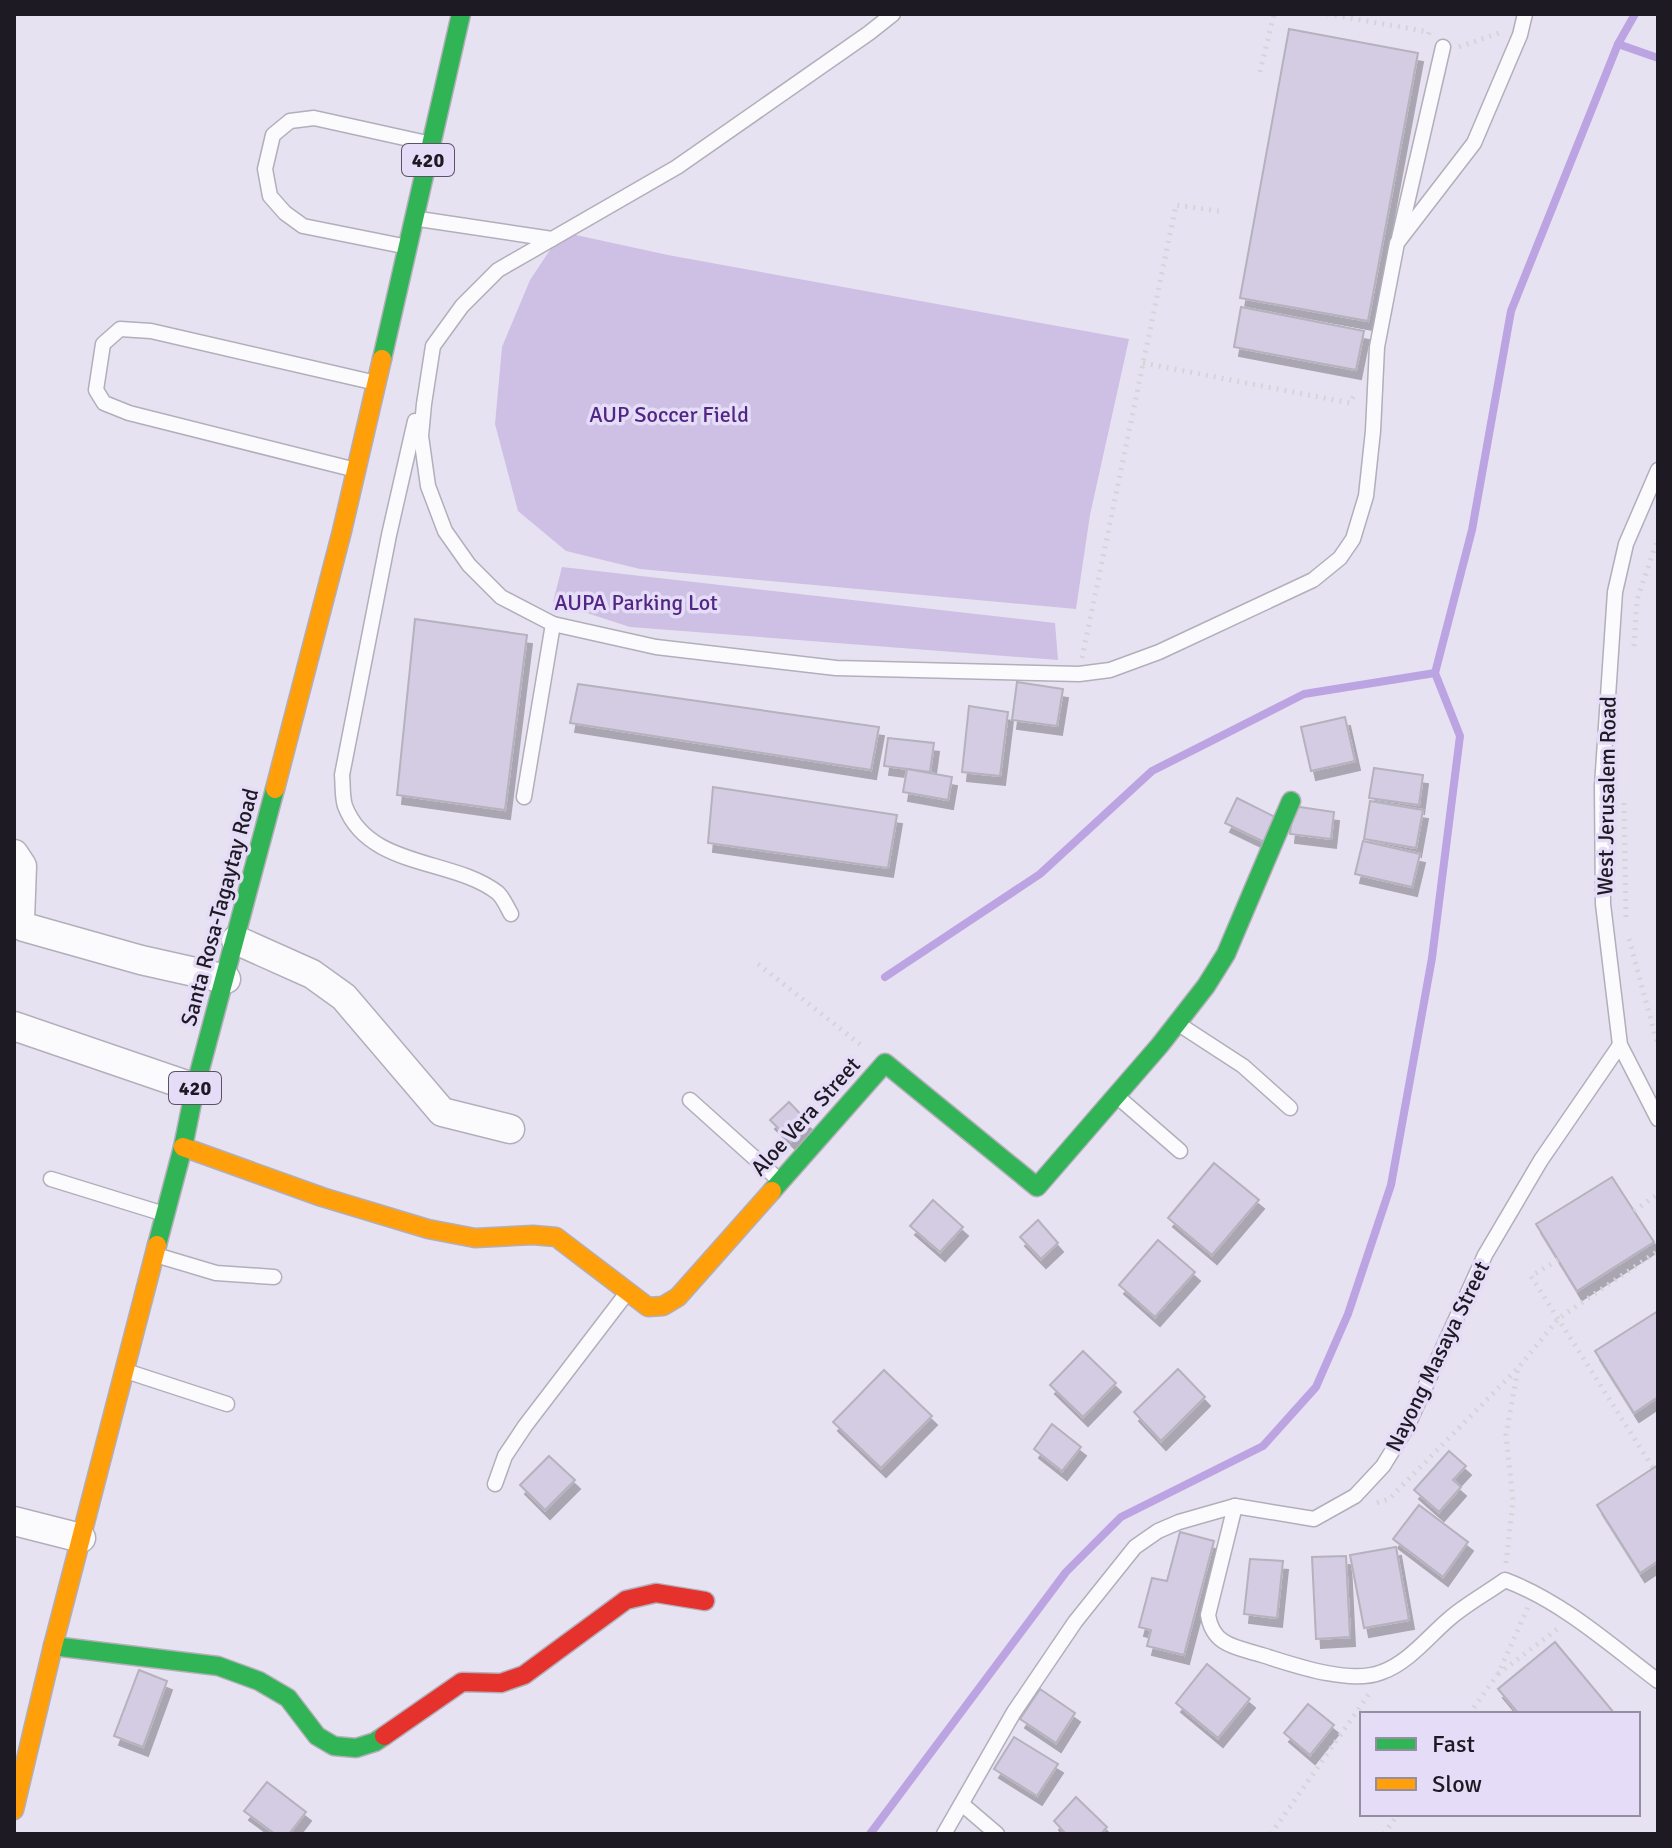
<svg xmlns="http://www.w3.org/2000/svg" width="1672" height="1848" font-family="Signika,sans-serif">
	<defs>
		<filter id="shadow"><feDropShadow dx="5" dy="9" stdDeviation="0" flood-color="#0004"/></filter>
	</defs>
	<rect width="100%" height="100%" fill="#e7e2f1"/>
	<g fill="#cdc0e4">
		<path d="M562,232L668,255L1129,339L1090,515L1076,609L640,569L566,551L518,511L495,424L502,347L530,280Z"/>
		<path d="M562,567L1055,623L1058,660L630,627L553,602Z"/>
	</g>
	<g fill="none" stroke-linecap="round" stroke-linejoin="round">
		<g stroke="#bca4e2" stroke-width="8">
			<path d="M1618,44L1658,58"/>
			<path d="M885,977L1040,874L1152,771L1304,694L1435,673"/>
			<path d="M870,1834L1066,1572L1121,1517L1263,1446L1316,1387L1348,1314L1391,1185L1432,958L1460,736L1435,673L1472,530L1511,311L1618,44L1635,14"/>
		</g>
	</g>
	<g fill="#d3cce2" stroke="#b5b1bd" stroke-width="2" filter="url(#shadow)">
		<path d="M1289,29L1418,53L1368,321L1240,298Z"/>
		<path d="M1241,307L1364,331L1356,370L1234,347Z"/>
		<path d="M415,619L527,635L505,810L397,795Z"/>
		<path d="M1017,682L1063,689L1057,726L1012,720Z"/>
		<path d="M578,684L879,727L871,770L570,723Z"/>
		<path d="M969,706L1008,712L1000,776L962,772Z"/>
		<path d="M1345,717L1355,761L1311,771L1301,727Z"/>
		<path d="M888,738L934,743L930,772L884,766Z"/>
		<path d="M1374,768L1423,775L1419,805L1369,798Z"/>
		<path d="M907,769L952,777L948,800L903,792Z"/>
		<path d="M713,787L897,815L888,868L708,843Z"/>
		<path d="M1237,798L1277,818L1264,842L1225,823Z"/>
		<path d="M1370,801L1423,810L1416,848L1364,839Z"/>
		<path d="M1293,806L1334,812L1331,839L1290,834Z"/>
		<path d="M1363,841L1420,854L1412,887L1355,874Z"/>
		<path d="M789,1102L809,1123L791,1141L770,1120Z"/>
		<path d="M1214,1163L1259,1200L1212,1255L1168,1218Z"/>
		<path d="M1612,1177L1654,1242L1577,1291L1536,1224Z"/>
		<path d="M933,1200L963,1227L940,1252L910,1226Z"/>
		<path d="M1038,1220L1058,1243L1041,1259L1020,1237Z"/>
		<path d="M1158,1240L1195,1272L1155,1317L1119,1285Z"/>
		<path d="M1658,1311V1397L1634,1413L1595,1351Z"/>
		<path d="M1083,1351L1116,1383L1083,1417L1050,1385Z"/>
		<path d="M1178,1369L1205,1397L1161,1441L1134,1412Z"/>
		<path d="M884,1370L932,1416L881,1468L833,1422Z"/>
		<path d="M1052,1424L1081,1447L1062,1471L1034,1449Z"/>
		<path d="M1449,1451L1466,1466L1453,1480L1461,1487L1439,1512L1414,1490Z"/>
		<path d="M549,1456L575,1480L545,1510L520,1485Z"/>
		<path d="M1658,1465V1561L1640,1573L1597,1505Z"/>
		<path d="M1419,1505L1468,1542L1443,1577L1393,1539Z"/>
		<path d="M1180,1532L1214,1541L1184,1655L1147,1646L1151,1630L1139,1627L1152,1578L1167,1581Z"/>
		<path d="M1396,1547L1409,1620L1364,1628L1350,1555Z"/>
		<path d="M1346,1556L1350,1637L1316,1639L1312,1557Z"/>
		<path d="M1250,1559L1283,1561L1277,1618L1244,1614Z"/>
		<path d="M1555,1642L1615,1714H1519L1498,1689Z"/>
		<path d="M1207,1664L1250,1699L1218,1738L1176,1703Z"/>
		<path d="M139,1670L167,1681L143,1747L114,1736Z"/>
		<path d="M1040,1689L1075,1713L1056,1743L1020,1719Z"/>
		<path d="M1308,1704L1334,1725L1310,1755L1284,1733Z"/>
		<path d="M1014,1737L1058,1764L1037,1796L994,1769Z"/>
		<path d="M267,1782L306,1812L289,1834H275L244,1811Z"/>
		<path d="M1076,1797L1107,1827L1101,1834H1066L1054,1821Z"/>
	</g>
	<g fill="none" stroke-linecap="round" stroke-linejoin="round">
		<g stroke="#b2aeba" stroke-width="17">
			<g id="lane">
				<path d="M419,219L552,239L677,167L869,33L893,14"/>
				<path d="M1399,238L1443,47"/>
				<path d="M552,239L498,270L462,306L433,346L424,404L421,436L428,486L445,531L469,565L501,597L553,624L656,647L836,668L1079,674L1110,670L1159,652L1313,580L1340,558L1353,539L1366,496L1373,431L1377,347L1397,243L1474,143L1520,35L1525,14"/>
				<path d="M403,246L303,226L285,213L270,196L265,169L273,135L290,121L314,118L427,143"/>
				<path d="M415,421L389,535L342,775C343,784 342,797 345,806C369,869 454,858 498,893C504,899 507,907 511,914"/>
				<path d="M352,469L129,413L104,403L96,390L103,344L120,329L151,331L372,382"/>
				<path d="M1658,470L1626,544L1615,592L1602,786L1603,904L1620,1045L1658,1119"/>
				<path d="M524,797L553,624"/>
				<path d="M1180,1025L1243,1066L1290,1108"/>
				<path d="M1119,1098L1180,1151"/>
				<path d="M690,1100L779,1180"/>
				<path d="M51,1179L161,1213"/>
				<path d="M159,1256L216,1273L274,1277"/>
				<path d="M129,1372L227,1404"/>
				<path d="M495,1484L505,1456L525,1426L626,1294"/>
				<path d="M1235,1506L1208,1615C1213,1646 1236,1647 1262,1655C1294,1665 1350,1685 1382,1672C1408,1663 1429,1636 1449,1619C1466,1604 1487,1593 1505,1580C1563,1602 1609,1644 1658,1681"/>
				<path d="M963,1805L997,1834"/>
				<path d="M944,1834L1014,1712L1075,1622L1135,1547L1158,1531L1179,1522L1235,1506L1314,1519L1355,1496L1383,1466L1407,1427L1485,1255L1541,1160L1620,1045"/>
			</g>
		</g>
		<g stroke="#b2aeba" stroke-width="31">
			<g id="street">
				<path d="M14,854L22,866L20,920L24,927L141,960L226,979"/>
				<path d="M236,940L312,974L344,997L442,1112L510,1129"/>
				<path d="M14,1026L195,1088"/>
				<path d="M14,1521L81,1538"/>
			</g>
		</g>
		<g stroke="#b2aeba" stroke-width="21">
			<g id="fast">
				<path d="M382,359L461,14"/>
				<path d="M772,1191L885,1063L1037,1187L1160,1045L1206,986L1226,954L1291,801"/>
				<path d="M157,1245L183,1147L195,1088L275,789"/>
				<path d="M53,1646L218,1666L259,1681L288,1698L317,1736L334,1746L356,1748L375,1742L384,1736"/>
			</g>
		</g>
		<g stroke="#b2aeba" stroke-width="21">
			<g id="slow">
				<path d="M275,789L342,531L382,359"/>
				<path d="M183,1147L322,1197L428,1229L475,1238L533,1235L556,1237L648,1307L663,1306L678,1297L772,1191"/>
				<path d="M14,1810L53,1646L157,1245"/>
			</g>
		</g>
		<g stroke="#b2aeba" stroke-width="21">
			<path id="jam" d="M384,1736L462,1682L501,1683L524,1675L626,1600L656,1593L705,1601"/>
		</g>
		<g stroke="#d5d4d8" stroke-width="5" stroke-dasharray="2 6" stroke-linecap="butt">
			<path d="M1327,14L1429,32L1428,36"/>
			<path d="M1459,47L1502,32"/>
			<path d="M1260,72L1274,14"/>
			<path d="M1143,363L1350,403L1354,395"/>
			<path d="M1634,646L1637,600L1658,538"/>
			<path d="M1082,658L1176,205L1225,212"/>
			<path d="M1624,803L1626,917"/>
			<path d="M1629,939L1658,1046"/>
			<path d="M758,964L861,1045"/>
			<path d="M1634,1211L1658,1194"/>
			<path d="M1558,1260L1531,1276L1653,1468"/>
			<path d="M1377,1503L1389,1499L1518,1368L1559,1318L1658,1251"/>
			<path d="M1506,1563L1513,1501L1506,1435L1518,1368"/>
			<path d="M1498,1674L1560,1627"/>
			<path d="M1469,1714L1498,1674L1528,1607"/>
			<path d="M1271,1834L1369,1694"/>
			<path d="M1384,1834L1398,1814"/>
		</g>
		<use href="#lane" stroke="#fbfbfd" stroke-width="14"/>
		<use href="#street" stroke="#fbfbfd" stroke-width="28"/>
		<use href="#fast" stroke="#30b455" stroke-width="18"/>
		<use href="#slow" stroke="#ff9f0a" stroke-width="18"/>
		<use href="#jam" stroke="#e5322d" stroke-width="18"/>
	</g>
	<g text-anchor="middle" stroke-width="7" stroke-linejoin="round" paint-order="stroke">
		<g fill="#e5dcf7" stroke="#595463" stroke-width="2">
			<rect x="402" y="144" width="52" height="32" rx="6"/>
			<rect x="169" y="1072" width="52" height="32" rx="6"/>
		</g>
		<g font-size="20" font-weight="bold" fill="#1d1a23">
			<text x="428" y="167">420</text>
			<text x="195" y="1095">420</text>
		</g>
		<g font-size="22" fill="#522685" stroke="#e5dcf7">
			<text x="669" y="422">AUP Soccer Field</text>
			<text x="636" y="610">AUPA Parking Lot</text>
		</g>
		<g font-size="22" fill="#1d1a23" stroke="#e5dcf7">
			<text transform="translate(1606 796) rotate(-89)" y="8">West Jerusalem Road</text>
			<text transform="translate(219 907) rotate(-75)" y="8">Santa Rosa-Tagaytay Road</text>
			<text transform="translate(805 1116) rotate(-48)" y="8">Aloe Vera Street</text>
			<text transform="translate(1437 1356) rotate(-64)" y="8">Nayong Masaya Street</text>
		</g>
	</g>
	<rect width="1672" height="1848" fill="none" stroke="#1d1a23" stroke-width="32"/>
	<rect x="1360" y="1712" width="280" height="104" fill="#e5dcf7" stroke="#958ea2" stroke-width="2"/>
	<rect x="1376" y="1738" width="40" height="12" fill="#30b455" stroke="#958ea2" stroke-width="2"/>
	<text x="1432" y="1752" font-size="24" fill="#1d1a23">Fast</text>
	<rect x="1376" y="1778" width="40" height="12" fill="#ff9f0a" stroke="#958ea2" stroke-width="2"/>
	<text x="1432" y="1792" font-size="24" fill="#1d1a23">Slow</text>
</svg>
